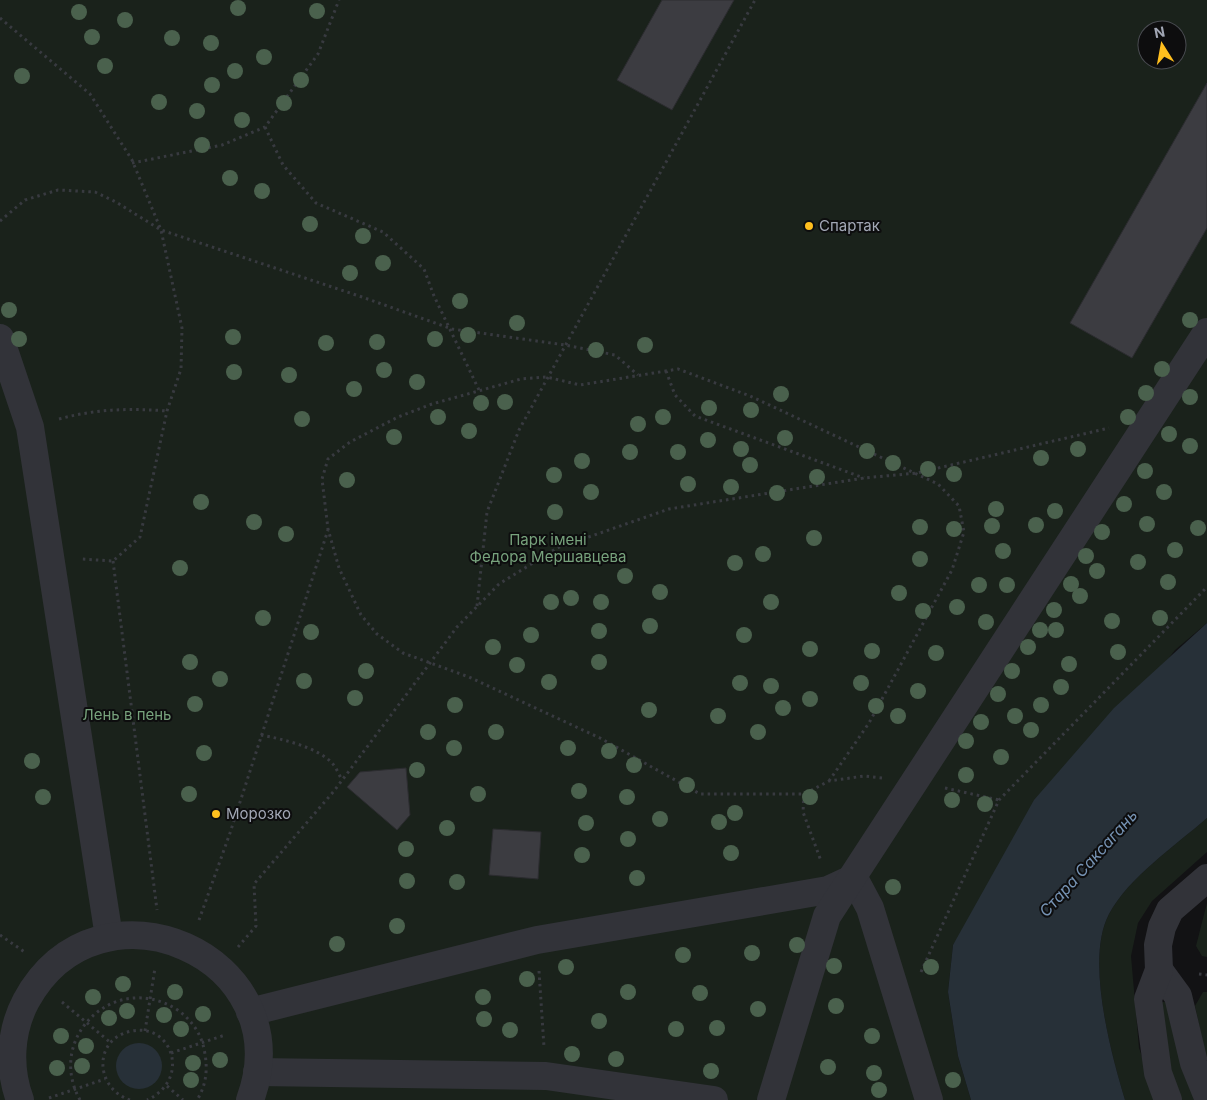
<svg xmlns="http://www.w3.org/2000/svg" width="1207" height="1100" font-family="Inter,sans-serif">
	<rect width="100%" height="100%" fill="#121214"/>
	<g fill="#1a221b" fill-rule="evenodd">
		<path d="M0,0H1207V623L1175,650L953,945L948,992L958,1056L971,1100H0ZM1147,30H1177V60H1147Z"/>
		<path d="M1207,818V852L1152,901L1138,923L1131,956L1139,1048L1157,1100H1125C1111,1053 1085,959 1109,914C1129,877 1175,846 1207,818Z"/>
		<path d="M1207,903V957L1202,956L1196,946Z"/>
		<path d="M1203,992H1207V1063L1195,1006Z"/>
		<path d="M1169,1001L1194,1100H1181L1170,1070L1158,1003Z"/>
	</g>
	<g fill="#273038">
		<path d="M1207,623V818C1175,846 1129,877 1109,914C1085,959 1111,1053 1125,1100H971L958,1056L948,992L953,945L1034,800L1114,708Z"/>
		<circle cx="139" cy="1066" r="23"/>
	</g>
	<g fill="#3c3c41" stroke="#2c2c30">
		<path d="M662,0H734L672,110L617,80Z"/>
		<path d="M1207,83V228L1132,358L1070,323Z"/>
		<path d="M406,768L410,815L397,830L347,787L360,772Z"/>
		<path d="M493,829L541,832L538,879L489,875Z"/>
	</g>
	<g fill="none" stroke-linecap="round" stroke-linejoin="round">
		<g stroke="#383a40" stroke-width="3" stroke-dasharray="2.5 4" stroke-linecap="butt">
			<path d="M0,18L90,94L132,160L161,230L182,328L181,369L167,411L140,537L113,561L81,559"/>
			<path d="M265,127L283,165L316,203L383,232L424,269L434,296L479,390"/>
			<path d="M132,163L222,145L265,127L318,54L339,0"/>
			<path d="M0,221L25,200L58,190L95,192L116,202L161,230L362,297L452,329L565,345L615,355L638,375"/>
			<path d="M666,371L675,395L695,416L864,478"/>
			<path d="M59,419C96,409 129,408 167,411"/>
			<path d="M113,561L157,910"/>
			<path d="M477,606L487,512L519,430L755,0"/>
			<path d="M261,735C282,739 317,747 332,763C336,767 339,775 342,780"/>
			<path d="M829,781L869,723L952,570L964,532L959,506L938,484L750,396L678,369L580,385L547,377L521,379L432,404L398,417L350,442L328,459L322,479L328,529L339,568L361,615L377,634L403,653L469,677L600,738L700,794H804L829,781L864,776L882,778"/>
			<path d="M945,788L999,800"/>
			<path d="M804,794L803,812L821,861"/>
			<path d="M199,920L230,833L328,530"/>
			<path d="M0,935L26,953"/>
			<path d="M238,947L256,926L254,884L334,791L457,627L499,584L557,548L669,509L864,478L917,473L1109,428"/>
			<path d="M539,971L544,1047"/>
			<path d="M921,972L999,800L1207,587"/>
			<path d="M1199,974L1207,975"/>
			<path d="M62,1002L111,1043"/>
			<path d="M145,1031L155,968"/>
			<path d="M171,1053L225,1035"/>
			<path d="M167,1086L183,1100"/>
			<path d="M49,1098L105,1079"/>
			<path d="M80,1100C45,1037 115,971 176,1009C190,1018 201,1033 204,1049C208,1067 207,1084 197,1100"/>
			<path d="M130,1100C94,1088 93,1038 132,1031C173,1023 191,1080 147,1100"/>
		</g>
		<g stroke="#323339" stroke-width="28">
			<path d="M0,338L30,427L109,937"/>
			<path d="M1159,970L1178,996L1194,1063L1207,1095"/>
			<path d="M250,1012L537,940L828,890L854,878L870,908L929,1100"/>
			<path d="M257,1072L546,1076L714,1100"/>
			<path d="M20,1100C8,1068 10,1031 26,1001C99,867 303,957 250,1100"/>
			<path d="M771,1100L827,916L1207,332"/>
			<path d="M1168,1100L1158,1073L1148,999L1159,970L1158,945L1162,927L1170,910L1207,878"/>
		</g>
	</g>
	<g fill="#4a614d">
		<circle cx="238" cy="8" r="8"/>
		<circle cx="317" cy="11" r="8"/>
		<circle cx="79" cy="12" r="8"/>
		<circle cx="125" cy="20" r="8"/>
		<circle cx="92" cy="37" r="8"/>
		<circle cx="172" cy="38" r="8"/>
		<circle cx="211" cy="43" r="8"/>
		<circle cx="264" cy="57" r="8"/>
		<circle cx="105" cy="66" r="8"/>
		<circle cx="235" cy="71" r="8"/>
		<circle cx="22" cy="76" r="8"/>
		<circle cx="301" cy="80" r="8"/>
		<circle cx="212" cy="85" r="8"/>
		<circle cx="159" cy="102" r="8"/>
		<circle cx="284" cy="103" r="8"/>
		<circle cx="197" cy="111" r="8"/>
		<circle cx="242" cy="120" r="8"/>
		<circle cx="202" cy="145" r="8"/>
		<circle cx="230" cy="178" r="8"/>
		<circle cx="262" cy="191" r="8"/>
		<circle cx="310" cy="224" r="8"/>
		<circle cx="363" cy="236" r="8"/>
		<circle cx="383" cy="263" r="8"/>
		<circle cx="350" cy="273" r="8"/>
		<circle cx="460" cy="301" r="8"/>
		<circle cx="9" cy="310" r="8"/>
		<circle cx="1190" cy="320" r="8"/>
		<circle cx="517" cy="323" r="8"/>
		<circle cx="468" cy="335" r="8"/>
		<circle cx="233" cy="337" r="8"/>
		<circle cx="19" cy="339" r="8"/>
		<circle cx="435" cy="339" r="8"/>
		<circle cx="377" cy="342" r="8"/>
		<circle cx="326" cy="343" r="8"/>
		<circle cx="645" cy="345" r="8"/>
		<circle cx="596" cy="350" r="8"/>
		<circle cx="1162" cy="369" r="8"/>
		<circle cx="384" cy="370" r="8"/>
		<circle cx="234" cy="372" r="8"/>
		<circle cx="289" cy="375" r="8"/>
		<circle cx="417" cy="382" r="8"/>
		<circle cx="354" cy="389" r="8"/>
		<circle cx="1146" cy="393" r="8"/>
		<circle cx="781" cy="394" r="8"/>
		<circle cx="1190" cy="397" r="8"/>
		<circle cx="505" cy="402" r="8"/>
		<circle cx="481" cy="403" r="8"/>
		<circle cx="709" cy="408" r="8"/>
		<circle cx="751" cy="410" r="8"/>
		<circle cx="438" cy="417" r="8"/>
		<circle cx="663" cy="417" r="8"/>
		<circle cx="1128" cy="417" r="8"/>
		<circle cx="302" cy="419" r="8"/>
		<circle cx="638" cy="424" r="8"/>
		<circle cx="469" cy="431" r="8"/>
		<circle cx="1169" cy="434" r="8"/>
		<circle cx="394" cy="437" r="8"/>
		<circle cx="785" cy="438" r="8"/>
		<circle cx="708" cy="440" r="8"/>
		<circle cx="1190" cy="446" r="8"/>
		<circle cx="741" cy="449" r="8"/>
		<circle cx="1078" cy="449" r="8"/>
		<circle cx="867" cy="451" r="8"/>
		<circle cx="630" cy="452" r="8"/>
		<circle cx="678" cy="452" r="8"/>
		<circle cx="1041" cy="458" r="8"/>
		<circle cx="582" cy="461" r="8"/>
		<circle cx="893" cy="463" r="8"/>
		<circle cx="750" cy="465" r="8"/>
		<circle cx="928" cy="469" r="8"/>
		<circle cx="1145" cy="471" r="8"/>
		<circle cx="954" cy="474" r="8"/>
		<circle cx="554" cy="475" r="8"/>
		<circle cx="817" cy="477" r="8"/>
		<circle cx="347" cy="480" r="8"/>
		<circle cx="688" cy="484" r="8"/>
		<circle cx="731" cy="487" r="8"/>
		<circle cx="591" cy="492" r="8"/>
		<circle cx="1164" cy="492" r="8"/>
		<circle cx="777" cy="493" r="8"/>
		<circle cx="201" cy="502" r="8"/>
		<circle cx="1124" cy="504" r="8"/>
		<circle cx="996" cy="509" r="8"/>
		<circle cx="1055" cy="511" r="8"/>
		<circle cx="555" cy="512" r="8"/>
		<circle cx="254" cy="522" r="8"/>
		<circle cx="1147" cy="524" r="8"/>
		<circle cx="1036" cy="525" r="8"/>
		<circle cx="992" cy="526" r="8"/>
		<circle cx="920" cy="527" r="8"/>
		<circle cx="1198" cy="528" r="8"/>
		<circle cx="954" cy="529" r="8"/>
		<circle cx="1102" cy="532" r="8"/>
		<circle cx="286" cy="534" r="8"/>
		<circle cx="814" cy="538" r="8"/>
		<circle cx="1175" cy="550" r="8"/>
		<circle cx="1003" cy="551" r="8"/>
		<circle cx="763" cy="554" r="8"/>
		<circle cx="1086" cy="556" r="8"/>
		<circle cx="920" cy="559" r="8"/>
		<circle cx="1138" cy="562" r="8"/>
		<circle cx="735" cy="563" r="8"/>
		<circle cx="180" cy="568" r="8"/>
		<circle cx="1097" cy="571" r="8"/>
		<circle cx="625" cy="576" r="8"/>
		<circle cx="1168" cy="582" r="8"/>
		<circle cx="1071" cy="584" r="8"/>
		<circle cx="979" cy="585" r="8"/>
		<circle cx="1007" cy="585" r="8"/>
		<circle cx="660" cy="592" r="8"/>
		<circle cx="899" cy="593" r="8"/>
		<circle cx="1080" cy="596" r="8"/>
		<circle cx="571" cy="598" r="8"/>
		<circle cx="551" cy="602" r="8"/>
		<circle cx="601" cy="602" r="8"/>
		<circle cx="771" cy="602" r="8"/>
		<circle cx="957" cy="607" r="8"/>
		<circle cx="1054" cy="610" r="8"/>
		<circle cx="923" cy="611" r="8"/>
		<circle cx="263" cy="618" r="8"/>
		<circle cx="1160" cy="618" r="8"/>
		<circle cx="1112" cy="621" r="8"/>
		<circle cx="986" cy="622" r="8"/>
		<circle cx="650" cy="626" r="8"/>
		<circle cx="1040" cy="630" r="8"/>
		<circle cx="1056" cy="630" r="8"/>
		<circle cx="599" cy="631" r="8"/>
		<circle cx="311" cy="632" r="8"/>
		<circle cx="531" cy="635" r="8"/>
		<circle cx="744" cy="635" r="8"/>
		<circle cx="493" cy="647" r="8"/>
		<circle cx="1028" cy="647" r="8"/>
		<circle cx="810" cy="649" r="8"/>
		<circle cx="872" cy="651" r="8"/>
		<circle cx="1118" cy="652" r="8"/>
		<circle cx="936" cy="653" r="8"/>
		<circle cx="190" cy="662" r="8"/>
		<circle cx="599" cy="662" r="8"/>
		<circle cx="1069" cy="664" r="8"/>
		<circle cx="517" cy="665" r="8"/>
		<circle cx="366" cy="671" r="8"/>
		<circle cx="1012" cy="671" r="8"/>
		<circle cx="220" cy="679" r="8"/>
		<circle cx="304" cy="681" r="8"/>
		<circle cx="549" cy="682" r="8"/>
		<circle cx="740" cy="683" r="8"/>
		<circle cx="861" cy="683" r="8"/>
		<circle cx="771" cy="686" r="8"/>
		<circle cx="1061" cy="687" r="8"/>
		<circle cx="918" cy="691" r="8"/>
		<circle cx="998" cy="694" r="8"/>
		<circle cx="355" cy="698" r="8"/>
		<circle cx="810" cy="699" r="8"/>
		<circle cx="195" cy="704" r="8"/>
		<circle cx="455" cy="705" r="8"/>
		<circle cx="1041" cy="705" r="8"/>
		<circle cx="876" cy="706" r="8"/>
		<circle cx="783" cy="708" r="8"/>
		<circle cx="649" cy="710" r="8"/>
		<circle cx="718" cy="716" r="8"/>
		<circle cx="898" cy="716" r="8"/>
		<circle cx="1015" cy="716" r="8"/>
		<circle cx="981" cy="722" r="8"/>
		<circle cx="1031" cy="730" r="8"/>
		<circle cx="428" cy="732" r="8"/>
		<circle cx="496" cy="732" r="8"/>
		<circle cx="758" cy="732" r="8"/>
		<circle cx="966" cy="741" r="8"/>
		<circle cx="454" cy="748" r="8"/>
		<circle cx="568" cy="748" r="8"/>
		<circle cx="609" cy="751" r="8"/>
		<circle cx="204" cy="753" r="8"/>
		<circle cx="1001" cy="757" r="8"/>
		<circle cx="32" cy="761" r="8"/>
		<circle cx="634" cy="765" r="8"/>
		<circle cx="417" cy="770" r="8"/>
		<circle cx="966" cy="775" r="8"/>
		<circle cx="687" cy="785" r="8"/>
		<circle cx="579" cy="791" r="8"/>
		<circle cx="189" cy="794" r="8"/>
		<circle cx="478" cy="794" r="8"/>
		<circle cx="43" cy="797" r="8"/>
		<circle cx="627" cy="797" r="8"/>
		<circle cx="810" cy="797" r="8"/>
		<circle cx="952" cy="800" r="8"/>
		<circle cx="985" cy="804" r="8"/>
		<circle cx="735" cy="813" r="8"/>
		<circle cx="660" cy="819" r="8"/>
		<circle cx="719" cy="822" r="8"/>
		<circle cx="586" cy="823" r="8"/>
		<circle cx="447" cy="828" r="8"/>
		<circle cx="628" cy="839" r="8"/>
		<circle cx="406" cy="849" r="8"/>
		<circle cx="731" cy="853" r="8"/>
		<circle cx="582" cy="855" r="8"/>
		<circle cx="637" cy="878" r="8"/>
		<circle cx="407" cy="881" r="8"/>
		<circle cx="457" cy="882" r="8"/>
		<circle cx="893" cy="887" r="8"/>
		<circle cx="397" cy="926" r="8"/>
		<circle cx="337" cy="944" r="8"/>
		<circle cx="797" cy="945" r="8"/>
		<circle cx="752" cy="953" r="8"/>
		<circle cx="683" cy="955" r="8"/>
		<circle cx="834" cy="966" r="8"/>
		<circle cx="566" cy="967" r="8"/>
		<circle cx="931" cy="967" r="8"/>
		<circle cx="527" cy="979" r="8"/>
		<circle cx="123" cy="984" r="8"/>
		<circle cx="175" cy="992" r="8"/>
		<circle cx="628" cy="992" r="8"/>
		<circle cx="700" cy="993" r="8"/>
		<circle cx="93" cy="997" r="8"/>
		<circle cx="483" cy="997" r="8"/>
		<circle cx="836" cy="1006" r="8"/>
		<circle cx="758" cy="1009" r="8"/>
		<circle cx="127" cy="1011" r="8"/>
		<circle cx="203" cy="1014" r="8"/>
		<circle cx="164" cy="1015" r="8"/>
		<circle cx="109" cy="1018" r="8"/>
		<circle cx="484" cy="1019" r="8"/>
		<circle cx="599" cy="1021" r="8"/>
		<circle cx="717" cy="1028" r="8"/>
		<circle cx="181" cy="1029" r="8"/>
		<circle cx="676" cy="1029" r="8"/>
		<circle cx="510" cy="1030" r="8"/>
		<circle cx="61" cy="1036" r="8"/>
		<circle cx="872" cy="1036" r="8"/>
		<circle cx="86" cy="1046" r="8"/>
		<circle cx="572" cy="1054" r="8"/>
		<circle cx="616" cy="1059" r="8"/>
		<circle cx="220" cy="1060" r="8"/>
		<circle cx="193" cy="1063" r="8"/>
		<circle cx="82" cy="1066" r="8"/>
		<circle cx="828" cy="1067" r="8"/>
		<circle cx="57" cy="1068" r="8"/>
		<circle cx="711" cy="1071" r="8"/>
		<circle cx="874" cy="1073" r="8"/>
		<circle cx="191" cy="1080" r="8"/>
		<circle cx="953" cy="1080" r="8"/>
		<circle cx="879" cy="1090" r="8"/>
	</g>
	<g fill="#ffbf1e" stroke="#0d0d0e" stroke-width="2">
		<circle cx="809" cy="226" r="5"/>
		<circle cx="216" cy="814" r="5"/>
	</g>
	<g text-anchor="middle" stroke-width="4" stroke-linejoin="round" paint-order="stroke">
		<g font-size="15" fill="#a2a7b5" stroke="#0d0d0e" text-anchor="start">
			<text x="819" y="231">Спартак</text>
			<text x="226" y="819">Морозко</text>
		</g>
		<g font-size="15" fill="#77a27c" stroke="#0d0d0e">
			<text x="548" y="545">Парк імені<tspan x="548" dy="17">Федора Мершавцева</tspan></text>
			<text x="127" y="720">Лень в пень</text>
		</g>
		<g font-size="16" font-style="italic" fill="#7693b4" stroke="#0d0d0e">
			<text transform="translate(1088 863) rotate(-48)" y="6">Стара Саксагань</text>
		</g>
	</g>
	<g transform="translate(1162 45) rotate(349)"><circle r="24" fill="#0d0d0e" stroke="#494b51"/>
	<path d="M0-4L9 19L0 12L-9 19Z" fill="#ffbf1e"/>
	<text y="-8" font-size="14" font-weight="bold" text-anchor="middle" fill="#a2a7b5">N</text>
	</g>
</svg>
